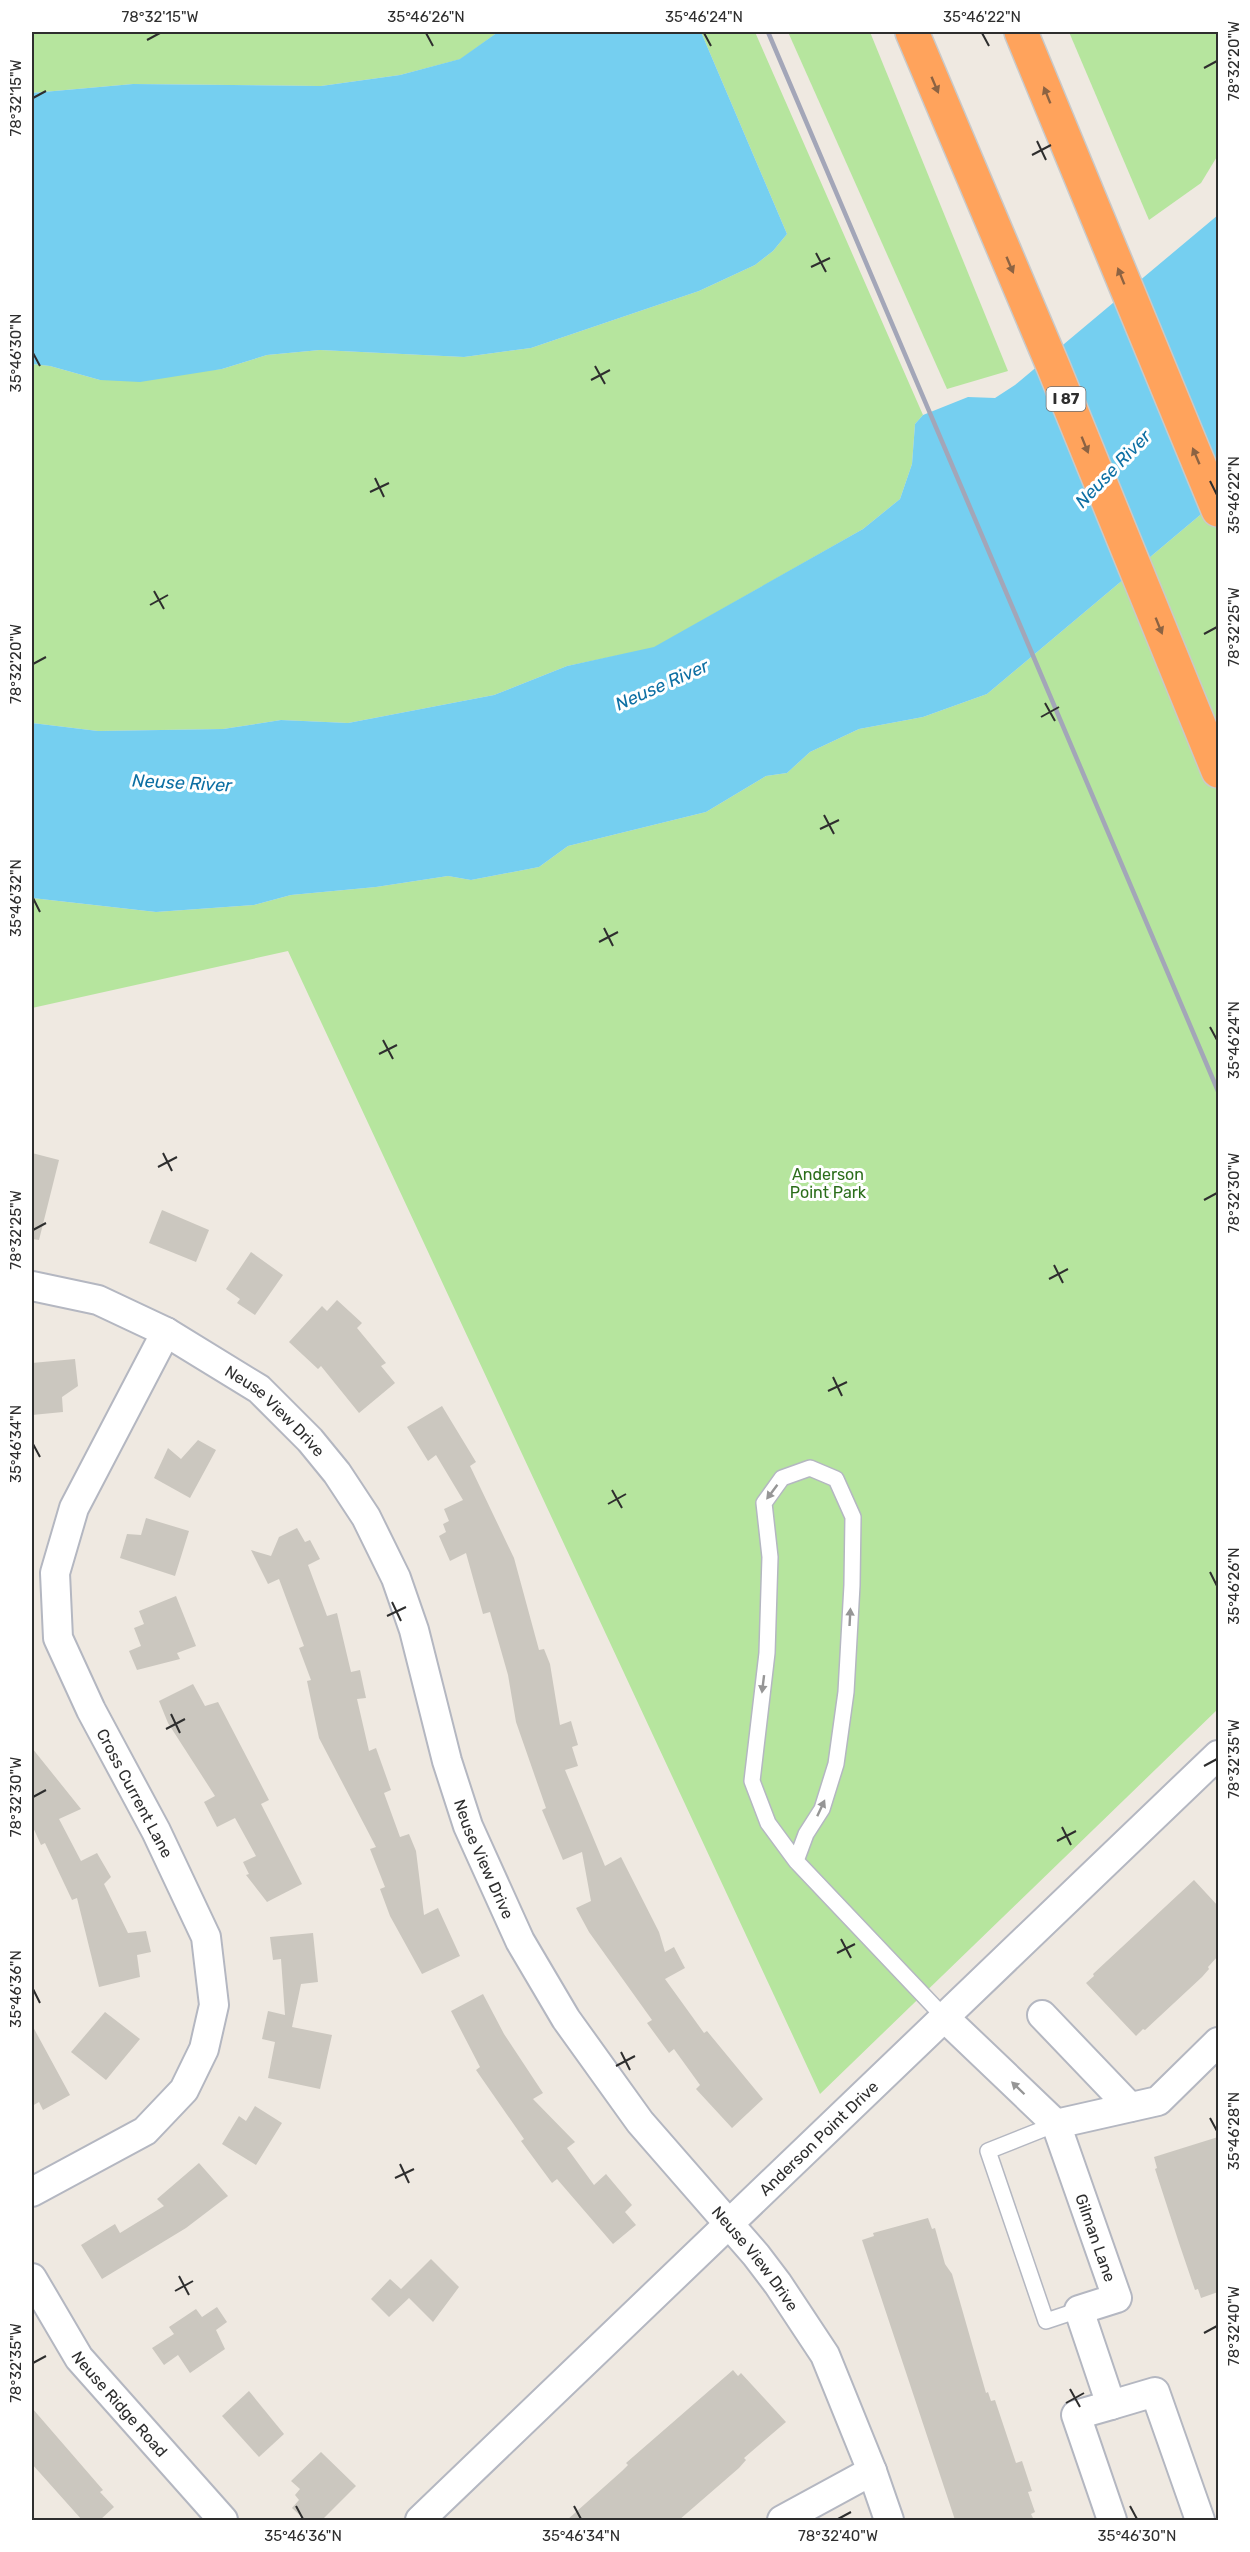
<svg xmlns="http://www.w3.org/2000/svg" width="1250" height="2552" font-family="Rubik,sans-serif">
	<rect width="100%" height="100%" fill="#efe9e1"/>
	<g fill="#b6e59e">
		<path d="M32,32H498L461,59L400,75L321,86L133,84L32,93Z"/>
		<path d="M701,32H755L923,415L915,424L912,464L900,499L863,529L654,648L567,666L494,695L348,723L281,720L223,729L98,731L32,723V364L50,366L100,380L222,369L267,355L320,350L464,357L531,348L699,291L755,265L773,251L787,234Z"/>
		<path d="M788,32H870L1008,371L947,389Z"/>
		<path d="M1069,32H1218V155L1201,183L1149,220Z"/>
		<path d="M1218,500V1709L820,2094L288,951L32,1008V898L156,912L254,905L291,895L376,887L448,876L471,880L539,867L568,846L706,812L766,776L787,773L810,752L859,729L923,717L987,694Z"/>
	</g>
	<g fill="#75cff0">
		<path d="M498,32H701L787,234L773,251L755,265L699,291L531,348L464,357L320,350L267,355L222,369L140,382L100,380L50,366L32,364V93L133,84L321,86L400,75L460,59Z"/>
		<path d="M1218,215V500L987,694L923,717L859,729L810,752L787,773L766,776L706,812L568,846L539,867L471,880L448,876L376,887L291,895L254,905L156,912L32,898V723L98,731L223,729L281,720L348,723L494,695L567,666L654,647L863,529L900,499L912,464L915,424L923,415L968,397L995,398L1015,385Z"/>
	</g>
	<g fill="#cbc7bf">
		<path d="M32,1153L59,1160L39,1240L32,1239Z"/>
		<path d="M162,1210L209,1230L196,1262L149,1243Z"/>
		<path d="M251,1252L283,1275L255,1315L237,1303L240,1299L226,1289Z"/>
		<path d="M337,1300L362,1323L357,1328L386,1363L381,1366L395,1383L359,1413L321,1366L318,1369L289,1342L322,1306L327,1311Z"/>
		<path d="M75,1359L78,1386L62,1397L63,1412L32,1415V1363Z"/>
		<path d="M442,1406L476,1462L470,1466L514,1558L539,1650L544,1649L550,1664L560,1725L571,1721L578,1745L572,1747L578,1766L565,1770L605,1866L621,1857L659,1932L665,1952L674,1947L685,1968L665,1979L704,2033L707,2031L763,2099L732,2128L696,2089L700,2085L674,2049L669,2053L647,2023L652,2020L589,1932L576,1908L591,1901L582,1852L563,1860L542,1810L546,1808L516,1722L508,1675L490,1612L483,1614L466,1553L450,1561L439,1536L446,1532L443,1524L449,1521L444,1509L463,1500L436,1455L428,1461L407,1427Z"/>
		<path d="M198,1440L216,1450L190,1498L154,1478L168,1448L181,1459Z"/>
		<path d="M146,1518L189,1531L175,1576L120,1558L127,1534L141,1535Z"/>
		<path d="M297,1528L305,1542L310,1540L320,1559L308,1565L327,1616L337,1613L351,1672L360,1670L366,1698L357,1699L369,1751L376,1748L391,1790L384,1793L400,1837L409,1834L416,1851L424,1915L438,1908L460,1956L422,1974L390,1916L380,1889L385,1887L370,1849L376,1847L319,1738L307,1681L311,1680L299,1648L304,1646L279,1579L268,1584L251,1550L271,1556L279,1537Z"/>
		<path d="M176,1596L196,1646L177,1653L180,1659L137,1670L129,1651L141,1646L134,1628L144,1624L139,1611Z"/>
		<path d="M193,1684L205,1706L218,1702L269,1800L261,1804L302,1884L267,1902L246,1875L249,1874L243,1862L256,1856L235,1818L217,1827L204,1802L215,1796L168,1723L159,1701Z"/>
		<path d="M32,1748L81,1809L59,1819L81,1861L97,1853L111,1877L104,1884L128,1933L146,1931L151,1952L137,1955L140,1977L99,1987L77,1898L72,1900L45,1843L41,1845L32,1825Z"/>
		<path d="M1194,1880L1218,1906V1956L1208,1967L1209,1969L1202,1977L1145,2030L1143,2029L1136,2036L1086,1983L1094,1976L1093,1974Z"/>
		<path d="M313,1933L318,1982L301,1984L292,2027L332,2035L320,2089L268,2078L275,2042L262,2039L268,2011L285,2015L281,1959L273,1960L270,1937Z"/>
		<path d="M483,1994L504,2034L543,2093L533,2099L575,2142L567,2148L594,2185L606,2174L632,2205L625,2212L636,2225L613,2244L557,2179L552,2183L521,2141L524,2139L476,2070L480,2067L451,2011Z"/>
		<path d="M105,2012L140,2039L106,2080L71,2052Z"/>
		<path d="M32,2025L70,2095L43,2110L39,2102L32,2106Z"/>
		<path d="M255,2106L282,2123L256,2165L222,2144L239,2116L246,2121Z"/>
		<path d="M1218,2137V2292L1201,2298L1198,2289L1195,2290L1179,2243L1155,2169L1157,2168L1154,2157Z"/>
		<path d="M199,2163L228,2196L186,2228L102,2279L81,2245L115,2224L120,2233L164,2206L157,2199Z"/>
		<path d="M928,2218L932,2229L935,2228L945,2264L952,2274L986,2393L988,2392L991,2401L995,2400L1016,2463L1022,2461L1032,2491L1028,2492L1035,2512L1031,2514L1034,2520H955L862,2240L874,2236L873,2233Z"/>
		<path d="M431,2259L459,2287L433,2322L409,2298L389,2317L371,2299L390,2279L401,2289Z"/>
		<path d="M217,2307L227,2322L216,2330L225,2349L190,2373L178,2355L164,2365L152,2348L174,2334L169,2327L196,2309L202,2317Z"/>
		<path d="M733,2370L738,2376L741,2373L786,2422L744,2458L746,2460L739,2468L679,2520H567L622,2471L628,2465L626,2463Z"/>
		<path d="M249,2391L284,2434L259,2457L222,2416Z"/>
		<path d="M32,2408L103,2490L100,2492L114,2507L100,2520H82L32,2464Z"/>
		<path d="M321,2452L356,2486L322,2520H305L292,2508L299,2500L295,2495L300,2489L291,2481Z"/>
	</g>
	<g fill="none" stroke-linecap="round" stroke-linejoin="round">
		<g stroke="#b4b7c1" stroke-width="18">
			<g id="lane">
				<path d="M796,1861L806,1834L822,1809L836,1764L846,1692L852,1585L853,1517L836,1479L810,1468L782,1478L764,1503L770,1557L767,1653L752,1781L768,1823L796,1861L945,2018"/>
				<path d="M1056,2124L988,2151L1046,2321L1079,2310"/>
			</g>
		</g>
		<g stroke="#b4b7c1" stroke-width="32">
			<g id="street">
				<path id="s1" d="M32,1286L98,1300L166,1332L259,1389L310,1440L337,1473L366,1517L396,1578L414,1630L447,1761L468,1826L520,1941L566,2019L640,2122L756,2255L778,2284L825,2355L872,2471L889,2520"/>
				<path d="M1042,2015L1130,2107"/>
				<path id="s2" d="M945,2018L1056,2124L1117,2298L1079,2310L1111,2405L1155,2392L1200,2520"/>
				<path d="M1056,2124L1158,2101L1218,2042"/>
				<path d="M32,2192L145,2131L184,2090L204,2049L214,2005L206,1937L156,1831L91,1710L58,1638L55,1573L74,1508L166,1332"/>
				<path id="s3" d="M32,2278L79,2358L223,2520"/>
				<path d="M1111,2405L1076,2415L1112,2520"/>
				<path id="s4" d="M420,2520L1218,1755"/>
				<path d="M782,2520L872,2471"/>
			</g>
		</g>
		<g stroke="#c9c9c9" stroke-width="36">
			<g id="highway">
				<path d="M912,32L1053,366L1218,771"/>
				<path d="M1021,32L1218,510"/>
			</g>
		</g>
		<use href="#lane" stroke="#fff" stroke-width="15"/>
		<use href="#street" stroke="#fff" stroke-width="28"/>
		<use href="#highway" stroke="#ffa35c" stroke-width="33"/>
		<path stroke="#a3a6b8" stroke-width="4.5" d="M768,32L1218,1091"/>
	</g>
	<defs><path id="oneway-solid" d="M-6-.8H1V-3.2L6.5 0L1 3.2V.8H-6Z" transform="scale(1.5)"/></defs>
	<g fill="#8c6343">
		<use href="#oneway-solid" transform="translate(935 85) rotate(67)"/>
		<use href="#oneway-solid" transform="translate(1047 95) rotate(-112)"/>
		<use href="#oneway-solid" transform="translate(1010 265) rotate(67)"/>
		<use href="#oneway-solid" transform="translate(1121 276) rotate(-112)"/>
		<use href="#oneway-solid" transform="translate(1085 445) rotate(68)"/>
		<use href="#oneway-solid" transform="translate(1196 456) rotate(-113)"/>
		<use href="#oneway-solid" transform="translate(1159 626) rotate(68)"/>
	</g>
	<g fill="#969696">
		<use href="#oneway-solid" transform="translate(772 1492) rotate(127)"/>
		<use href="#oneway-solid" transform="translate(850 1617) rotate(-87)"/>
		<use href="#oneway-solid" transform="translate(763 1684) rotate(97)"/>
		<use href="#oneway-solid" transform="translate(821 1808) rotate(-65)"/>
		<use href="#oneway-solid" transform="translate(1018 2088) rotate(-136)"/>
	</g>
	<path fill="none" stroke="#2e2e2e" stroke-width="2" d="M426,33L433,46M704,33L711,46M982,33L989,46M147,40L160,33M1204,68L1217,61M33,98L46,91M1037,141L1046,160M1032,155L1051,145M816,253L826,272M811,267L830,258M33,353L40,366M595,366L605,384M591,380L610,370M375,478L384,497M1210,481L1217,495M370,492L389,483M154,591L164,609M150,605L168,595M1204,634L1217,627M33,664L46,657M1045,703L1055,721M1041,717L1059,707M824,815L834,834M820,829L839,820M33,898L40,912M604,928L613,946M599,942L618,932M1210,1027L1217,1040M383,1040L393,1059M379,1054L397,1045M163,1153L172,1171M158,1167L177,1157M1204,1200L1217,1193M33,1230L46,1223M1054,1265L1063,1283M1049,1279L1068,1269M833,1377L842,1396M828,1391L847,1382M33,1444L40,1457M612,1490L622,1508M608,1504L626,1494M1210,1572L1217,1586M392,1602L401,1621M387,1616L406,1607M171,1714L180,1733M166,1729L185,1719M1204,1766L1217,1759M33,1797L46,1790M1062,1827L1071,1845M1057,1841L1076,1831M841,1939L851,1958M837,1953L855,1944M33,1989L40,2003M621,2052L630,2070M616,2066L635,2056M1210,2118L1217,2131M400,2164L409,2183M395,2178L414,2169M179,2276L189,2295M175,2291L193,2281M1204,2333L1217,2326M33,2363L46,2356M1070,2389L1080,2407M1066,2403L1084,2393M296,2506L303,2519M574,2506L581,2519M1130,2506L1137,2519M838,2519L851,2512"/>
	<g text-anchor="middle" stroke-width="6" stroke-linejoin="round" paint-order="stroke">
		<rect fill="#fff" stroke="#6d6d6d" stroke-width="1.5" x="1046.5" y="387" width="39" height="24" rx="4.5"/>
		<g font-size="15" font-weight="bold" fill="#2e2e2e">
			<text x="1066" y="404">I 87</text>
		</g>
		<g font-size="16" fill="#2c6e1b" stroke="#fff">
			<text x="828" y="1180">Anderson<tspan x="828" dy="18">Point Park</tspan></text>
		</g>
		<g font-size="16" fill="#2e2e2e" stroke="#fff">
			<text dy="6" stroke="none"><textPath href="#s1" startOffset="278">Neuse View Drive</textPath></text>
			<text transform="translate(135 1793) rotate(62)" y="6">Cross Current Lane</text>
			<text dy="6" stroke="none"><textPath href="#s1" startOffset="782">Neuse View Drive</textPath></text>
			<text dy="6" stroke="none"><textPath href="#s4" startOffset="552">Anderson Point Drive</textPath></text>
			<text dy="6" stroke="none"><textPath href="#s2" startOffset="274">Gilman Lane</textPath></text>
			<text dy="6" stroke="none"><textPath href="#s1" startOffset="1268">Neuse View Drive</textPath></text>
			<text dy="6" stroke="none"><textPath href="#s3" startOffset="154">Neuse Ridge Road</textPath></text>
		</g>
		<g font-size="18" font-style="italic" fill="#0d6fa3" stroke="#fff">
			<text transform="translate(1113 469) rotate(-46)" y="6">Neuse River</text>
			<text transform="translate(662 685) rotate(-24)" y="6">Neuse River</text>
			<text transform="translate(182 783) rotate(3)" y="6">Neuse River</text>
		</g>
	</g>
	<rect width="1250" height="2552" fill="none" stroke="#ffffff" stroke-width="66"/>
	<rect x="33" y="33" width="1184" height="2486" fill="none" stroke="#2e2e2e" stroke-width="2"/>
	<g font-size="15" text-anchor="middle" fill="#2e2e2e">
		<text x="160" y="22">78°32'15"W</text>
		<text x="426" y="22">35°46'26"N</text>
		<text x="704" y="22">35°46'24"N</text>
		<text x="982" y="22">35°46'22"N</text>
		<text transform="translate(1234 61) rotate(-90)" y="5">78°32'20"W</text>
		<text transform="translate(16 98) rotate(-90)" y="5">78°32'15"W</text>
		<text transform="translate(16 353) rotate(-90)" y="5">35°46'30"N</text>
		<text transform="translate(1234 495) rotate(-90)" y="5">35°46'22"N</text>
		<text transform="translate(1234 627) rotate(-90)" y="5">78°32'25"W</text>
		<text transform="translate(16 664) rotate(-90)" y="5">78°32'20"W</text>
		<text transform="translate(16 898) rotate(-90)" y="5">35°46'32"N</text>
		<text transform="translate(1234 1040) rotate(-90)" y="5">35°46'24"N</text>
		<text transform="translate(1234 1193) rotate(-90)" y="5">78°32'30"W</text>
		<text transform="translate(16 1230) rotate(-90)" y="5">78°32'25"W</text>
		<text transform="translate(16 1444) rotate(-90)" y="5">35°46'34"N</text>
		<text transform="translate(1234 1586) rotate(-90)" y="5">35°46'26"N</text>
		<text transform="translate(1234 1759) rotate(-90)" y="5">78°32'35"W</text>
		<text transform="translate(16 1797) rotate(-90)" y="5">78°32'30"W</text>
		<text transform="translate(16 1989) rotate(-90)" y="5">35°46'36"N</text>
		<text transform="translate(1234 2131) rotate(-90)" y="5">35°46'28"N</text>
		<text transform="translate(1234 2326) rotate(-90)" y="5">78°32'40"W</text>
		<text transform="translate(16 2363) rotate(-90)" y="5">78°32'35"W</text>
		<text x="303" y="2541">35°46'36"N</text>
		<text x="581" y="2541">35°46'34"N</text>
		<text x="838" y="2541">78°32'40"W</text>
		<text x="1137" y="2541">35°46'30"N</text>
	</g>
</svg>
